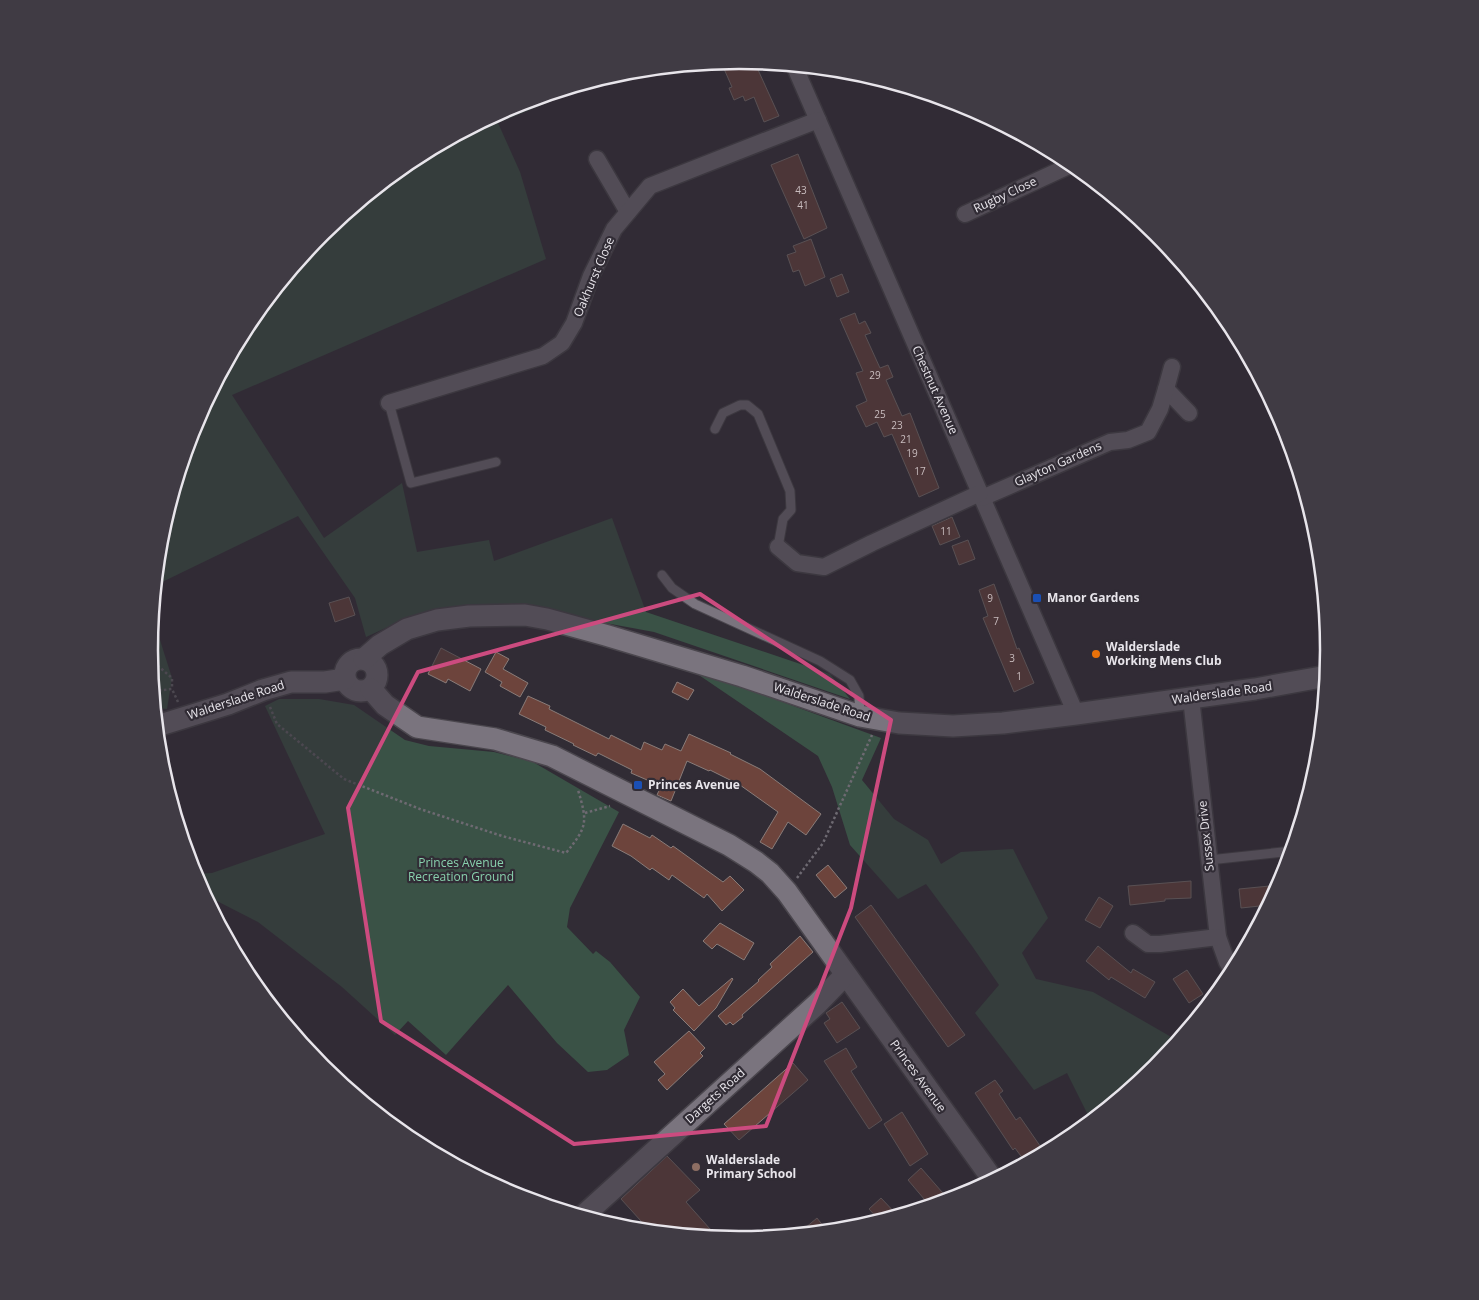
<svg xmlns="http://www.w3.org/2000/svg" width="1479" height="1300" font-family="'Open Sans',sans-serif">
	<rect width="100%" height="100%" fill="#312c35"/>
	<g fill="#3a5246">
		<path d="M617,74L498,123L520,172L546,259L232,395L324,538L402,483L417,552L489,540L494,561L612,518L646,612L830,674L850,699L654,632L502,604L431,613L401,621L366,637L355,598L298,516L156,585L161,535L195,424L249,322L323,233L412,159L514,105Z"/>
		<path d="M153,618L172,678L167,709L155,708L150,650Z"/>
		<path d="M687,667L881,738L862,780L894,819L928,840L941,864L961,852L1013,849L1048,918L1022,953L1036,979L1093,992L1173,1038L1177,1043L1156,1067L1091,1121L1067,1073L1034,1090L975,1013L999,985L972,946L926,884L898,899L850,845L832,787L818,756Z"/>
		<path d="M279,699H319L354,705L405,740L429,746L494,752L533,762L619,812L570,908L567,927L593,954L596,951L610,962L640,997L624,1030L629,1055L607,1070L588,1072L557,1043L508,985L446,1055L408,1021L395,1035L342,987L258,922L213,899L209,903L194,874L212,873L325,834L265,706Z"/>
	</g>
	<g fill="#6d443c" stroke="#897c79">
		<path d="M740,60L754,61L779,116L764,122L754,97L745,101L743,96L734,100L729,88L732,87L721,62Z"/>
		<path d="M798,154L827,228L804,239L771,165Z"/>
		<path d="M811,239L825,277L805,286L799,270L793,272L787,255L796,252L793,246Z"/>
		<path d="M842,274L849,292L837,297L830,279Z"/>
		<path d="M855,313L859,324L865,321L871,333L865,335L880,368L888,365L893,377L886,380L902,416L910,413L939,488L919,497L892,434L884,437L877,422L866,427L856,406L867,401L856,373L863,371L840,319Z"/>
		<path d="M952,517L960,537L940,545L932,526Z"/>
		<path d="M968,540L975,559L959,565L952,546Z"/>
		<path d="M994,584L1017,649L1019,648L1034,683L1014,692L983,618L988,616L979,590Z"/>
		<path d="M349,597L355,615L335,622L329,603Z"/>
		<path d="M441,648L481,669L470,691L448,679L446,683L428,674Z"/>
		<path d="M496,652L509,659L503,669L528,683L520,697L500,686L502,682L485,672Z"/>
		<path d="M677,682L694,690L688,700L672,692Z"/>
		<path d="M528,696L550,706L549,709L609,739L611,735L641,750L644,742L662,750L665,744L681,751L689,734L731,753L730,754L760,769L821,814L806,835L788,822L772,849L760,842L778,812L740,785L710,770L709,771L687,761L671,801L657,795L661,786L631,773L632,770L598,753L596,756L573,745L574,744L545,730L546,727L519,714Z"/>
		<path d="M623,824L650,838L652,835L671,848L673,846L723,882L730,876L744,890L722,911L707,894L704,898L672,875L669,880L652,868L650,870L631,856L612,846Z"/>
		<path d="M828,865L847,888L835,898L816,875Z"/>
		<path d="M1191,881V898L1165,899V901L1130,905L1128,886Z"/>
		<path d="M1280,885L1269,905L1241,908L1239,889Z"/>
		<path d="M1099,897L1113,906L1100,928L1085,920Z"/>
		<path d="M871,905L965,1035L948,1047L855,917Z"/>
		<path d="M720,923L754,943L744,960L717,944L712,949L703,941Z"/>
		<path d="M800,936L813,952L742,1015L743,1017L733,1025L730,1022L726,1025L718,1016L759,981L758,980L772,967L770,964Z"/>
		<path d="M1098,946L1131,973L1133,969L1155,982L1145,998L1111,977L1109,980L1086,961Z"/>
		<path d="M1187,970L1203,994L1189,1003L1173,979Z"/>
		<path d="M732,978L733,979L716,1008L694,1031L673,1010L675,1008L670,1002L683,989L699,1006Z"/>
		<path d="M842,1002L860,1028L837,1043L824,1023L830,1019L826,1013Z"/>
		<path d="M689,1031L705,1048L700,1053L703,1056L667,1090L658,1080L665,1074L654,1062Z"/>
		<path d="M846,1048L857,1067L851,1071L882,1120L869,1129L824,1061Z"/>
		<path d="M793,1063L808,1080L739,1140L724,1124Z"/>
		<path d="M995,1080L1003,1091L999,1094L1016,1120L1020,1117L1045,1153L1026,1163L1015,1148L1013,1150L975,1093Z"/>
		<path d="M902,1112L928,1154L910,1166L884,1124Z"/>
		<path d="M667,1156L700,1190L686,1202L718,1238L650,1231L621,1199Z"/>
		<path d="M921,1168L949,1200L930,1206L908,1180Z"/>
		<path d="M881,1198L898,1216L880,1221L869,1209Z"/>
		<path d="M817,1218L827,1231L798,1234Z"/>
	</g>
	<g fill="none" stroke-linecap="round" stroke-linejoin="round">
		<g stroke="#4b474e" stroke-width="11">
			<g id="service">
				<path d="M389,403L411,483L496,462"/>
				<path d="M715,429L723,413L740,405H747L758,414L790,491L791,510L783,519L778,547"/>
				<path d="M662,575L672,588L695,604L820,661L850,680L859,696L860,716"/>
				<path d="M1209,860L1292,851"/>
			</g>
		</g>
		<g stroke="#4b474e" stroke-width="19">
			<g id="minor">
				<path d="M794,65L1076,714"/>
				<path d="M597,159L628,212"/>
				<path d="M965,214L1073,164"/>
				<path d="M1172,367L1166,389L1189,413"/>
				<path d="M389,403L543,356L562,343L574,323L591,276L614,229L650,186L818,120"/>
				<path d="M982,498L1110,442L1128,440L1148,432L1160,409L1166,389"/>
				<path d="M778,547L797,563L824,567L872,543L980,493"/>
				<path d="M1191,698L1218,937L1227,962L1233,972"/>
				<path d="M1133,933L1148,944H1160L1218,937"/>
			</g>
		</g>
		<g stroke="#4b474e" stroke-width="24">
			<g id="tertiary">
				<circle cx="361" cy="675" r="16"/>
				<path d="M364,659L380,645L407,629L437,620L469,616L525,615L547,619L605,635L742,676L860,716L899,723L953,726L1003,723L1076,714L1255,689L1327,676"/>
				<path d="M371,689L385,705L417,727L495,739L552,756L729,845L756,862L770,873L787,892L993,1180"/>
				<path d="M157,726L228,704L263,690L291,682H325L345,679"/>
				<path d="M583,1216L817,1004L845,975"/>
			</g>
		</g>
		<g stroke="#6e6a72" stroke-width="2.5" stroke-dasharray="2.5 2.5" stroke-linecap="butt">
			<path d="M150,659L172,678V689"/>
			<path d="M154,691L172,689L178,702"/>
			<path d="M270,707L277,724L344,779L420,809L502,836L566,853C587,827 588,823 578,790"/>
			<path d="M585,813L610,806"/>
			<path d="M797,878L823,843L872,735"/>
		</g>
		<use href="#service" stroke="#7a747e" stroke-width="9"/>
		<use href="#minor" stroke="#7a747e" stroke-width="16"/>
		<use href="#tertiary" stroke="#7a747e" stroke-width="21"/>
	</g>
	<path d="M0 0H1479V1300H0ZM700,594L891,720L851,908L766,1126L574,1144L381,1021L348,808L418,672Z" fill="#312c35" fill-opacity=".55" fill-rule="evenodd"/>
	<path fill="none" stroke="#cc4b7f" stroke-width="4" stroke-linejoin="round" d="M700,594L891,720L851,908L766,1126L574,1144L381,1021L348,808L418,672Z"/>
	<g fill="#1a4fb4" stroke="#312c35" stroke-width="2">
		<rect x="1032" y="593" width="10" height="10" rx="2.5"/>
		<rect x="633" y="780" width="10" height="10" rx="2.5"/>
	</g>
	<circle fill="#e8710a" stroke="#312c35" stroke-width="2" cx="1096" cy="654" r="5"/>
	<circle fill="#8d6e63" stroke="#312c35" stroke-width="2" cx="696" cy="1167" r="5"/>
	<g text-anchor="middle" stroke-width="4.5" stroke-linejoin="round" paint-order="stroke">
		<g font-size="10" fill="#c9bdbf">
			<text x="801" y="194">43</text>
			<text x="803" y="209">41</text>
			<text x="875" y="379">29</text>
			<text x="880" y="418">25</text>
			<text x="897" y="429">23</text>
			<text x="906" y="443">21</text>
			<text x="912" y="457">19</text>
			<text x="920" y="475">17</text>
			<text x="946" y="535">11</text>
			<text x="990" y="602">9</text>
			<text x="996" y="625">7</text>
			<text x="1012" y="662">3</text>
			<text x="1019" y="680">1</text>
		</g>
		<g font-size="12" fill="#e8e5eb" stroke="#312c35">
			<text transform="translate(1005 195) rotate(-25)" y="4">Rugby Close</text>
			<text transform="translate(594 277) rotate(-67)" y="4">Oakhurst Close</text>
			<text transform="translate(935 390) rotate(66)" y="4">Chestnut Avenue</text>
			<text transform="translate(1058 464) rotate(-24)" y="4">Glayton Gardens</text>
			<text transform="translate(1222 693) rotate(-8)" y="4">Walderslade Road</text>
			<text transform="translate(236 700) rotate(-18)" y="4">Walderslade Road</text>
			<text transform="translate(822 702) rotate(18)" y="4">Walderslade Road</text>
			<text transform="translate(1206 836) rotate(-96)" y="4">Sussex Drive</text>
			<text transform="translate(918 1076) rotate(54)" y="4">Princes Avenue</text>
			<text transform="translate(715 1096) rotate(-42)" y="4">Dargets Road</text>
		</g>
		<g font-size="12" font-weight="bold" fill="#e8e5eb" stroke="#312c35" text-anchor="start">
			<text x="1047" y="602">Manor Gardens</text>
			<text x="1106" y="651">Walderslade<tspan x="1106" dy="14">Working Mens Club</tspan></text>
			<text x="648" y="789">Princes Avenue</text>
			<text x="706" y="1164">Walderslade<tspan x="706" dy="14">Primary School</tspan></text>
		</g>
		<g font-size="12" fill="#88d1ad" stroke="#312c35">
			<text x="461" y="867">Princes Avenue<tspan x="461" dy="14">Recreation Ground</tspan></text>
		</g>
	</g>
	<path d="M0 0H1479V1300H0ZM158 650a581 581 0 1 1 1162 0a581 581 0 1 1-1162 0Z" fill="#403b44" fill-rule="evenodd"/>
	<path fill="none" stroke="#e8e5eb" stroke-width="2.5" d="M158 650a581 581 0 1 1 1162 0a581 581 0 1 1-1162 0Z"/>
</svg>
